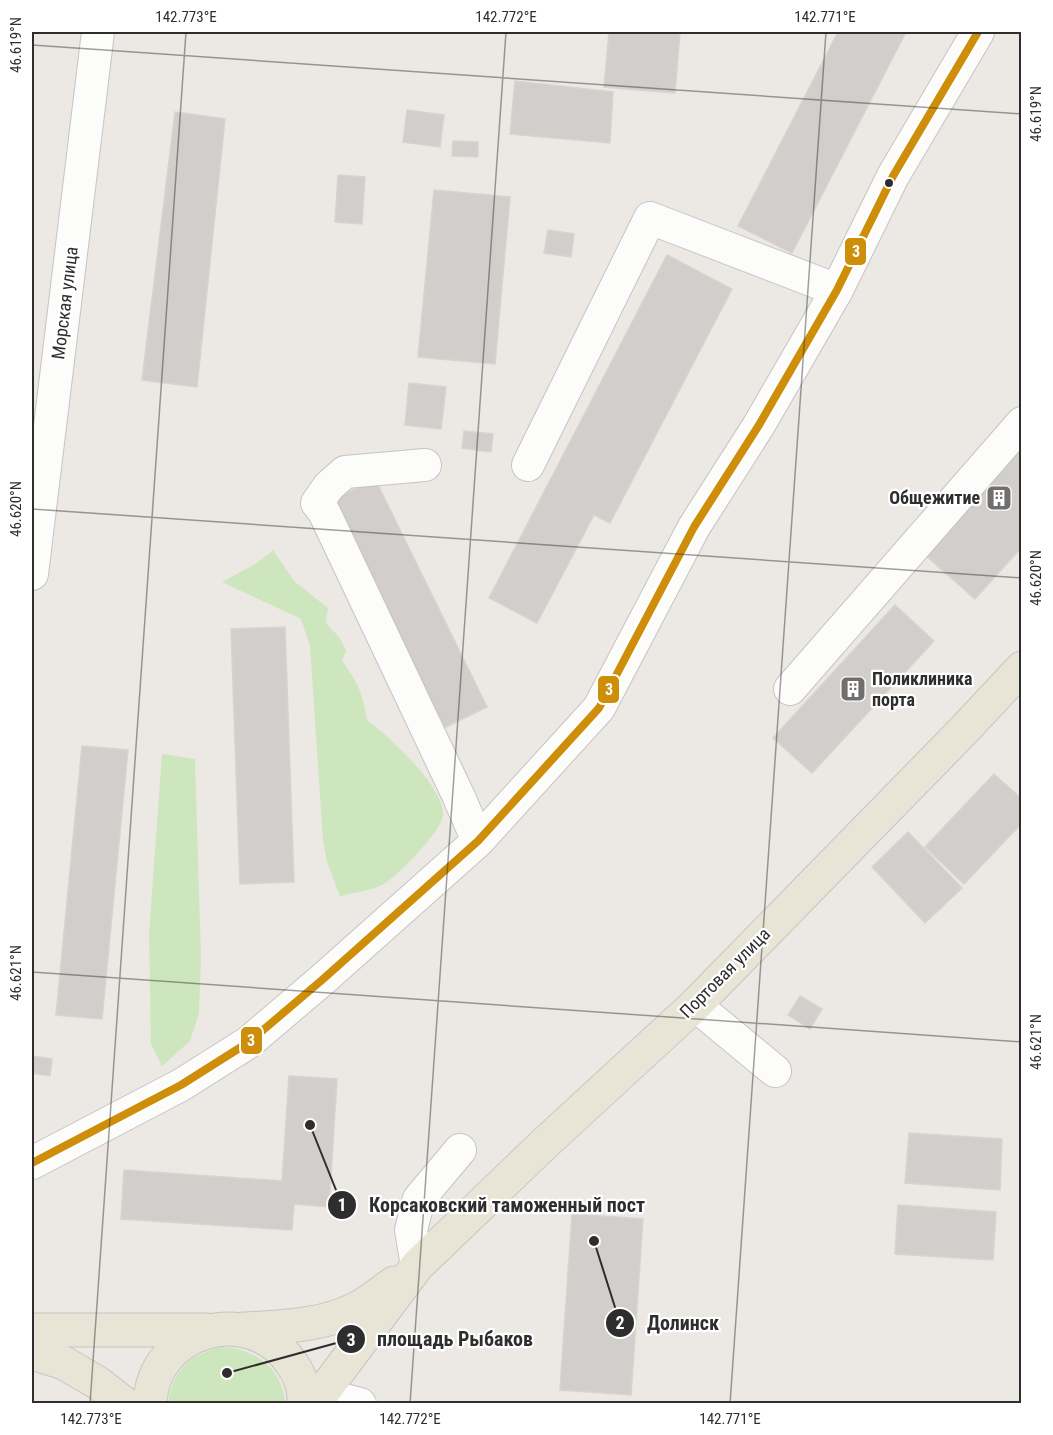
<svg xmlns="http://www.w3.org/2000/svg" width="1053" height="1435" font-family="'Roboto Condensed',sans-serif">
	<rect width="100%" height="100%" fill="#ece8e4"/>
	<g fill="#cee6be">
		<path d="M273,550L294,581L328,608L326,623C337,636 339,634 346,651L342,660C358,684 362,691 367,720C388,735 445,788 443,815C442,831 395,880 380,886C368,891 353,893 340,896L327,862L323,840L310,646L301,619L222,582L257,563Z"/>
		<path d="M162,754L195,759L201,959L199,1013L190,1041L162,1066L151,1044L149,934Z"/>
		<path d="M220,1347C253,1347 283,1368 285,1403H168C173,1370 188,1356 220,1347Z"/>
	</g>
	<g fill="#d1cecb" stroke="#d7d4d0" stroke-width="1.5">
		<path d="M609,32H680L675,93L604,87Z"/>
		<path d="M838,32H906L792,253L738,226Z"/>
		<path d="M515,81L613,92L610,143L510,134Z"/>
		<path d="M407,110L444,115L440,147L403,142Z"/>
		<path d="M175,112L225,119L197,387L142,380Z"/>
		<path d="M453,141L478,142V157L452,156Z"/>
		<path d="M338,175L365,177L362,224L335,222Z"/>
		<path d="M434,190L510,197L495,364L418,357Z"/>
		<path d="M548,230L574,234L571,257L544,253Z"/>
		<path d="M667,255L732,289L610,523L594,515L537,623L489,598Z"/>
		<path d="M409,383L446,387L441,429L405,425Z"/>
		<path d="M464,431L493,434L491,452L462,448Z"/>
		<path d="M1022,448V547L975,599L925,555Z"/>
		<path d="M375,479L487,707L440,730L328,502Z"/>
		<path d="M895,605L934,641L812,773L773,738Z"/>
		<path d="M285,627L294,882L240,884L231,629Z"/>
		<path d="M82,746L128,750L102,1019L56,1015Z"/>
		<path d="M994,774L1022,799V823L964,884L925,847Z"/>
		<path d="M908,832L962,888L925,923L872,867Z"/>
		<path d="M800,996L822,1009L810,1029L788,1015Z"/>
		<path d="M32,1056L52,1059L50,1076L32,1073Z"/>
		<path d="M289,1076L337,1079L329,1207L294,1204L292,1230L121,1219L124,1170L282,1181Z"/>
		<path d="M909,1133L1002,1139L1000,1190L905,1183Z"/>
		<path d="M898,1205L996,1212L993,1260L895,1254Z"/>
		<path d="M572,1214L643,1219L631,1395L560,1390Z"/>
	</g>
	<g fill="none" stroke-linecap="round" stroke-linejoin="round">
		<g stroke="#c5c4c5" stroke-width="34">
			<g id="minor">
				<path d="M425,465L345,472L329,486L317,503L324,512L458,795L478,841"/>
				<path d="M528,465L650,218L837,290"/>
				<path d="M32,574L98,32"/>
				<path d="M790,689L1022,423"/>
				<path d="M695,1005L775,1071"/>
				<path d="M32,1163L181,1085L249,1042L322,980L478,841L599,708L694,527L759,425L837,290L893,176L978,32"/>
				<path d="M417,1266L411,1230L419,1199L460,1150"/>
				<path d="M321,1394L360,1404"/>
			</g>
		</g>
		<g stroke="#c6c5c4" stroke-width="35">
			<g id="major">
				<path d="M243,1329C283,1327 327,1326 363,1305C374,1298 384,1290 394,1283"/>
				<path d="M32,1330H206"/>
				<path d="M32,1353L64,1363L98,1383L125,1404"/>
				<path d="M150,1404C152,1330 248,1302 290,1361C299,1373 305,1388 304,1404"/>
				<path d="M314,1404L417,1266L543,1145L695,1005L963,731L1022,668"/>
			</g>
		</g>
		<use href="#minor" stroke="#fcfcfb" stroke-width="32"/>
		<use href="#major" stroke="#e8e4d6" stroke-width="33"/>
		<g stroke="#fff" stroke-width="12">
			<path id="bus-1" d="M32,1163L181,1085L249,1042L322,980L478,841L599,708L694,527L759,425L837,290L893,176L978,32"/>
		</g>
		<use href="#bus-1" stroke="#cf8e09" stroke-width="8"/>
	</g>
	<path fill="none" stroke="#2e2e2e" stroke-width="1.5" stroke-opacity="0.45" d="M32,45L1022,114M32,509L1022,578M32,972L1022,1042M90,1404L186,32M410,1404L506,32M730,1404L826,32"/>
	<defs>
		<g id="building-square" transform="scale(1.35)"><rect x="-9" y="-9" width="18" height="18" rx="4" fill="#706f6e" stroke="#fff"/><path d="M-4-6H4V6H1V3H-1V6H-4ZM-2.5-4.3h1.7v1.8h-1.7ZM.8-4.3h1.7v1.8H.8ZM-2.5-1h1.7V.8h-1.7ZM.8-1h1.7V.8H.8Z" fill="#fff"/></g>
	</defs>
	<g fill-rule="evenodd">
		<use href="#building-square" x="999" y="498"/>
		<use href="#building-square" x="853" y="689"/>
	</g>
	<circle fill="#2e2e2e" stroke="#fff" stroke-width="2" cx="889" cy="183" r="5"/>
	<g text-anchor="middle" stroke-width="4.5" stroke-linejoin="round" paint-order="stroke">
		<g font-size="18" fill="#2e2e2e" stroke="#fff">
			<text transform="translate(65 303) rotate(-83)" y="6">Морская улица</text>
			<text transform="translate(725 973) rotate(-45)" y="6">Портовая улица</text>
		</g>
		<g font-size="18" font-weight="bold" fill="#2e2e2e" stroke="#fff" text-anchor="end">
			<text x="980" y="504">Общежитие</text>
			<text x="872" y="685" text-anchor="start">Поликлиника<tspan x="872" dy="21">порта</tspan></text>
		</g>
	</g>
	<path fill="none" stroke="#2e2e2e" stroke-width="2" d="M310 1125L342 1205M594 1241L620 1323M227 1373L351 1339"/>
	<g fill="#2e2e2e" stroke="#fff" stroke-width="2">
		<circle cx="310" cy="1125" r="6"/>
		<circle cx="594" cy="1241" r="6"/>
		<circle cx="227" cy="1373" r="6"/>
		<circle cx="342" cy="1205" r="15"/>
		<circle cx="620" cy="1323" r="15"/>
		<circle cx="351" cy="1339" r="15"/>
	</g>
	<g font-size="18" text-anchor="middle" font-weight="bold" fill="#fff">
		<text x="342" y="1211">1</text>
		<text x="620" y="1329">2</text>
		<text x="351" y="1346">3</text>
	</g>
	<g font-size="20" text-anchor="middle" font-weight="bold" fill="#2e2e2e" stroke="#fff" stroke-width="4.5" stroke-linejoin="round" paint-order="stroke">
		<text x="507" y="1212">Корсаковский таможенный пост</text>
		<text x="683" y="1330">Долинск</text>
		<text x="455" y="1346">площадь Рыбаков</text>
	</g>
	<g stroke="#fff" stroke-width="2">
		<rect x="844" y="237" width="23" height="29" rx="6" fill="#cf8e09"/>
		<rect x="597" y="675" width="23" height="29" rx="6" fill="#cf8e09"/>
		<rect x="240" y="1026" width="23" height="29" rx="6" fill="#cf8e09"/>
	</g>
	<g font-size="16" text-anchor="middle" font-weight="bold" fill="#fff">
		<text x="856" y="257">3</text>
		<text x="609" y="695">3</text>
		<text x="251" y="1046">3</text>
	</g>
	<rect width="1053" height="1435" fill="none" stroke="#ffffff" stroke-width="66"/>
	<rect x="33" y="33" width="987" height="1369" fill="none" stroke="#2e2e2e" stroke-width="2"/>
	<g font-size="15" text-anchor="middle" fill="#2e2e2e">
		<text x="186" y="22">142.773°E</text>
		<text x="506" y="22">142.772°E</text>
		<text x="825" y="22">142.771°E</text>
		<text transform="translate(16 45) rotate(-90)" y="5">46.619°N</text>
		<text transform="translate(1036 114) rotate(-90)" y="5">46.619°N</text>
		<text transform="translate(16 509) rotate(-90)" y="5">46.620°N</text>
		<text transform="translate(1036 578) rotate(-90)" y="5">46.620°N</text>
		<text transform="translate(16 973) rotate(-90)" y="5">46.621°N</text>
		<text transform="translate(1036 1042) rotate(-90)" y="5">46.621°N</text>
		<text x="91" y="1424">142.773°E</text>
		<text x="410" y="1424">142.772°E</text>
		<text x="730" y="1424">142.771°E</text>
	</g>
</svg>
